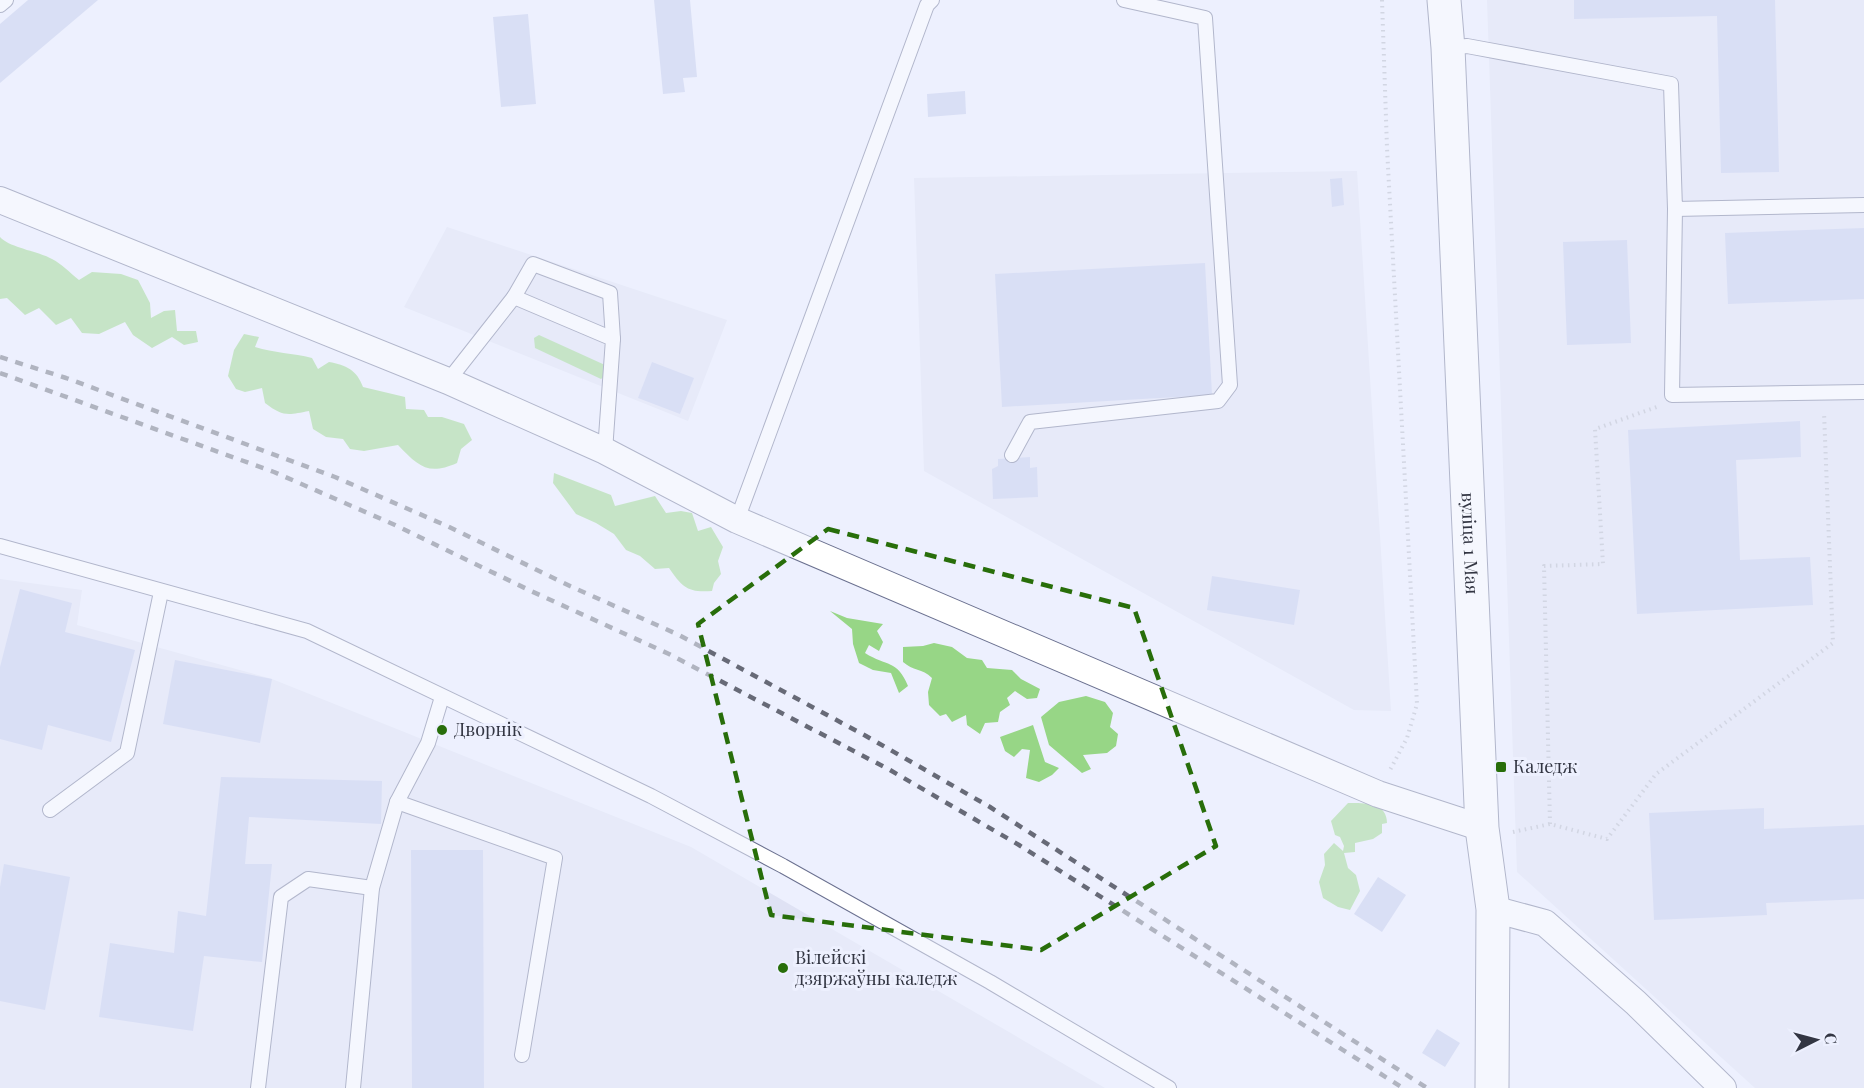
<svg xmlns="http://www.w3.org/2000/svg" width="1864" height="1088" font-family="'Playfair Display',serif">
	<rect width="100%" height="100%" fill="#edf0fe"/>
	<g fill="#dfe2f4">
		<path d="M1487,0H1864V1088H1755L1517,872Z"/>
		<path d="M1357,171L1391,711L1354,710L924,471L914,178Z"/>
		<path d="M447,227L727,320L688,421L404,307Z"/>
		<path d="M0,579L82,590L77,625L272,679L691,847L1105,1088H0Z"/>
	</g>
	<g fill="#97d686">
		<path d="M0,237C10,248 38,251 52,259C62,264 70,273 79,280L92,272L121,274L138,280L150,303L151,318L164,311L175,310L177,331H196L198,342L184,345L172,337L152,348L133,335L125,322L99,334L82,333L71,318L56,325L39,308L25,315L7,298L0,299Z"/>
		<path d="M244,334L259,337L255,347C274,353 293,353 312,358L318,369L329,362C346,365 357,370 363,387L405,397L406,409L424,410L428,417H442L464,424L472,440L461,449L457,463C428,476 418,466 398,445L364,451L350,449L343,439L326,437L313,429L309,411C288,415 283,417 265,403L262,388L245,392L236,389L228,376L234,350Z"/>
		<path d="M539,335L605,365V376L601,379L535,348L534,338Z"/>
		<path d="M554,473L611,495L615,506L655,496L666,513L681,511L692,513L698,531L711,527L723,547L718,561L721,574L714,583L712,591C688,593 682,587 669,568L655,569L640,556L626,550L614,534L596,523L576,514L553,483Z"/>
		<path d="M830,611L847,618L883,624L877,631L883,642L879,651L869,645L865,653C887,667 897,659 908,686L899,693L891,673L873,670L859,663L853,644L852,629Z"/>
		<path d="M934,643L952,647L967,658L982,660L987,668L1012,670L1021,679L1040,689L1037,698L1027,699L1015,691L1007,698L1010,705L1000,712L998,722L985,723L980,734L967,725L966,715L952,722L946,714L940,716L929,705L928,692L932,678C922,668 913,671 903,662V647L923,646Z"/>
		<path d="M1086,696L1105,702L1113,713L1110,727L1118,734L1116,746L1107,753L1083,755L1091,769L1082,773L1049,745L1041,717L1059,702Z"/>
		<path d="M1033,725L1045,762L1059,768L1052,775L1039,782L1026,778L1030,750L1022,749L1014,757L1005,751L1000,737Z"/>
		<path d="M1348,803C1364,803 1387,802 1387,823L1382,824V833L1373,839L1355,843V852L1344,853L1348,868L1356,875L1360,891L1350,910L1338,907L1323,898L1319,882L1325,865L1324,854L1334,843L1343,851L1344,846L1340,837L1335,835L1331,821Z"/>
	</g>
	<g fill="#c2caec">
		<path d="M28,0H98L0,83V24Z"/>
		<path d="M654,0H690L697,77L683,78L685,92L663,94Z"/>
		<path d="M1574,0H1775L1779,172L1721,173L1717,16L1574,19Z"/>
		<path d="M528,14L536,104L501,107L493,17Z"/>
		<path d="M965,91L966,114L928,117L927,94Z"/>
		<path d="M1342,178L1344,205L1332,207L1330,179Z"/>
		<path d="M1864,228V299L1728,304L1725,233Z"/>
		<path d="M1627,240L1631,343L1567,345L1563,242Z"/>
		<path d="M1205,263L1212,395L1002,407L995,274Z"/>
		<path d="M652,362L694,378L680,414L638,398Z"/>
		<path d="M1800,421L1801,457L1736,460L1740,560L1810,557L1813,605L1637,614L1628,430Z"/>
		<path d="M1030,457V468L1037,467L1038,497L993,499L992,469L998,466V459Z"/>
		<path d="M1212,576L1300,590L1294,625L1207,610Z"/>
		<path d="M20,589L72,603L65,632L135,650L111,742L48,725L42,750L0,739V667Z"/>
		<path d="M175,660L272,679L260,743L163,724Z"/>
		<path d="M221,777L382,781L381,824L249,817L245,864H272L262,962L204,956L193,1031L99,1017L110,943L174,953L178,911L206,916Z"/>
		<path d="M1764,808V829L1864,825V899L1766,903L1767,915L1654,920L1649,813Z"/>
		<path d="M411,850H483L484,1088H412Z"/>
		<path d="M4,864L70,877L45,1010L0,1001V887Z"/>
		<path d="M1378,877L1406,895L1382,932L1354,914Z"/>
		<path d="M1437,1029L1460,1043L1445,1067L1422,1053Z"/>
	</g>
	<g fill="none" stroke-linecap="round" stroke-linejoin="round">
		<g stroke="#6b7190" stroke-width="16">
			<g id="service">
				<path d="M0,5L6,0"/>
				<path d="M1448,48L1467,46L1671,84L1675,209L1864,205"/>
				<path d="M1675,209L1672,395L1864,392"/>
				<path d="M514,297L533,264L610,293L613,339"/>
				<path d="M448,381L514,297L613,339L605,451"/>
				<path d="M1012,455L1030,422L1218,401L1230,385L1205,18L1124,0"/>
				<path d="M737,520L927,5L932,0"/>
				<path d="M0,546L307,631L651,796L783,866L990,982L1169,1088"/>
				<path d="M397,802L555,858L522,1055"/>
				<path d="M50,810L127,753L161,592"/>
				<path d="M258,1088L281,897L308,879L372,888"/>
				<path d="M353,1088L372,888L397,802L428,743L442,697"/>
			</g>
		</g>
		<g stroke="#6b7190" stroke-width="28">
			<g id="minor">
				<path d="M0,200L448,381L605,451L737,520L1378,794L1482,828"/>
				<path d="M1493,909L1545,923L1636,1003L1723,1088"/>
			</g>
		</g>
		<g stroke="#6b7190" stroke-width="35">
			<g id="secondary">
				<path id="s1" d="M1444,0L1448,48L1482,828L1493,909L1492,1088"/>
			</g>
		</g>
		<g stroke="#b2b5c3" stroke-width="4" stroke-dasharray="1.5 4.5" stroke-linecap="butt">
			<path d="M1382,0L1387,148L1417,704L1407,738L1390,770"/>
			<path d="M1550,824L1544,566L1603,564L1595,429L1657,407"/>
			<path d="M1513,832L1550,824L1607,839L1656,774L1833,643L1824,412"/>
		</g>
		<use href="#service" stroke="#fff" stroke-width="14"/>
		<use href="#minor" stroke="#fff" stroke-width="26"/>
		<use href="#secondary" stroke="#fff" stroke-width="33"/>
		<g stroke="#676a77" stroke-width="4.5" stroke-dasharray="8 8" stroke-linecap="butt">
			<path d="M0,357L66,378L335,477L447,526L570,586L679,635L866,736L990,807L1427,1088"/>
			<path d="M0,373L274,472L395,525L531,591L669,654L890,770L1019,845L1403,1088"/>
		</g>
	</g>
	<path d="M0 0H1864V1088H0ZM828,529L1134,608L1216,846L1041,950L771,915L698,624Z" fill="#edf0fe" fill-opacity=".55" fill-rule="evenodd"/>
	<path fill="none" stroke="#286e0a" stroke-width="4.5" stroke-dasharray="12 8" stroke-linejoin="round" d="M828,529L1134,608L1216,846L1041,950L771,915L698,624Z"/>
	<g fill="#286e0a" stroke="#edf0fe" stroke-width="2">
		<circle cx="442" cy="730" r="6"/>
		<rect x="1495" y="761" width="12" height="12" rx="3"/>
		<circle cx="783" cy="968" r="6"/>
	</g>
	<g text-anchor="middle" stroke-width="6" stroke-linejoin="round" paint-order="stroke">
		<g font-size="18" fill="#333643" stroke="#edf0fe">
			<text dy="6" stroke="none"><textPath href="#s1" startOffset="544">вуліца 1 Мая</textPath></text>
		</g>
		<g font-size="18" fill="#333643" stroke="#edf0fe" text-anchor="start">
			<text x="454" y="736">Дворнік</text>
			<text x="1513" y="773">Каледж</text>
			<text x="795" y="964">Вілейскі<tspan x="795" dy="21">дзяржаўны каледж</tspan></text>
		</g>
	</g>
	<g transform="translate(1816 1040) rotate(84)" stroke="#edf0fe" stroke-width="4.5" paint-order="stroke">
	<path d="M0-4.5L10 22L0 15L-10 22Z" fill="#333643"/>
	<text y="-9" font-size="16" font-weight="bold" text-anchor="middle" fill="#333643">С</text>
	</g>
</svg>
